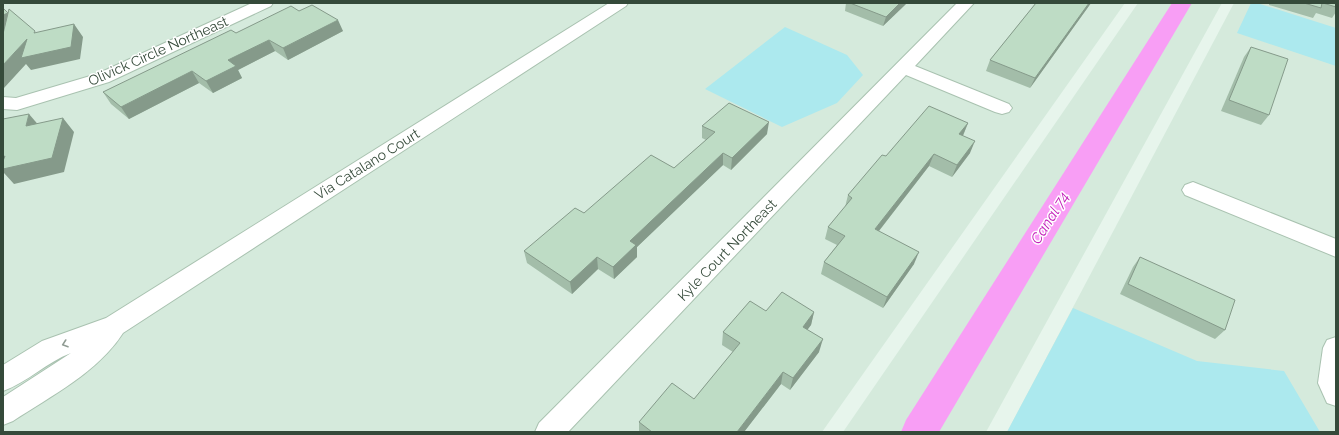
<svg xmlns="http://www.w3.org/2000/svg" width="1339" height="435" font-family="Raleway,sans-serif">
	<rect width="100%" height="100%" fill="#e7f5ec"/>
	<g fill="#d5eadc">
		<path d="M3,3H1125L822,432H3Z"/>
		<path d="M1138,3H1222L986,432H843Z"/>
		<path d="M1234,3H1336V432H1007Z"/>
	</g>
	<g fill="#ace9ee">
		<path d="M1251,3H1257L1336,28V66L1237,33Z"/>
		<path d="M785,27L847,55L863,75L837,103L782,127L705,89Z"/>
		<path d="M1073,308L1197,361L1284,371L1320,432H1007Z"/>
	</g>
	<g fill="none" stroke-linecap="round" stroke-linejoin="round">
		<path fill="#f89ef5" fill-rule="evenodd" d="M1172,3H1192L939,432H901L906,420Z"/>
		<g stroke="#a9c2b0" stroke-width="2">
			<g id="minor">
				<path d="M252,3H273L271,6L109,82L17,110L3,109V97L16,98L97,74Z"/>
				<path d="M609,3H628L626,6L123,333C98,372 51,396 13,421L3,425V397L71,353C47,362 28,382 3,391V365L42,341L106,318Z"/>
				<path d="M957,3H974L915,66L1009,104L1012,108L1009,112L1002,114L995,112L906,75L568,432H535L539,423Z"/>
				<path d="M1193,182L1336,239V257L1185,195L1182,190L1185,185Z"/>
				<path d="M1336,337V406L1327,403L1318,383L1323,348L1327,340Z"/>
			</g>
		</g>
		<use href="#minor" fill="#fff" fill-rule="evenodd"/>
	</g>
	<g fill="#a3bda9">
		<path d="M846,3H907L883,26L845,11Z"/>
		<path d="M1036,3H1091L1030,88L986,71L990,60Z"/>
		<path d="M1269,3H1336V12L1332,18L1316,13L1313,18L1269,5Z"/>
		<path d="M299,11L343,31L288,60L275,51L238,70L242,78L213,93L199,83L129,119L111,104L103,92Z"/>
		<path d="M1251,47L1269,115L1261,125L1221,111L1244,57Z"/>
		<path d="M968,123L963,136L970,153L952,177L929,166L879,231L914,264L883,308L821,274L824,262L837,245L825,239L828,227L845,207L848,195L886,156Z"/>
		<path d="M702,126L767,134L731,170L723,165L637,247V257L614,279L598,269L572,294L527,263L524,251L674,168L706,140L702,138Z"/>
		<path d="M1140,257L1225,330L1215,339L1120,294L1133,267Z"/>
		<path d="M766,311L814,312L811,325L807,329L819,352L790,390L781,384L744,432H639V422L694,399L733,352L722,345L723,332Z"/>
	</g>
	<g fill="#859a8a">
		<path d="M900,3H907L883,26L886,17Z"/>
		<path d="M1089,3H1091L1030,88L1035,78Z"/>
		<path d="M8,13L16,23L3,28V15Z"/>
		<path d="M338,20L343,31L288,60L283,48Z"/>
		<path d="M74,24L83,37L80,59L31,70L26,64L4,88L3,87V65L27,39Z"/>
		<path d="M269,40L275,51L238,70L242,78L213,93L206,81L228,60Z"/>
		<path d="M192,71L199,83L129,119L121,107Z"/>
		<path d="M29,114L41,128L26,126Z"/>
		<path d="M63,118L74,132L64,172L14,184L4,173L3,174V157Z"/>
		<path d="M769,122L767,134L731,170L732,158Z"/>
		<path d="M968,123L963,135L955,146L959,134Z"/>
		<path d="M975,141L970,153L952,177L957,165Z"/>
		<path d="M723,153V165L637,247V257L614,279L613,267L630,241Z"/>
		<path d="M934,154L929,166L871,241L875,229Z"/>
		<path d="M919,252L914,264L883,308L887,297Z"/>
		<path d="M597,257L598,269L572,294L570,282Z"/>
		<path d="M814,312L811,325L800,340L803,327Z"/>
		<path d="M823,339L819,352L790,390L793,378Z"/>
		<path d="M783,372L781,384L744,432H737Z"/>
	</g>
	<g fill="#bedcc5" stroke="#859a8a">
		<path d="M850,3H900L886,17Z"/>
		<path d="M1036,3H1089L1035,78L990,60Z"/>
		<path d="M1304,3H1322L1321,8Z"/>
		<path d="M1323,3H1336V7Z"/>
		<path d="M312,5L338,20L283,48L269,40L228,60L236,66L206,81L192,71L121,107L103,92L231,30L236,33L291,6L299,11Z"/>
		<path d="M3,8L8,13L3,15Z"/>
		<path d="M9,9L35,31L34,33L74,24L71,47L21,58L27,39L3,65V34Z"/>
		<path d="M1251,47L1288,59L1269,115L1229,100Z"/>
		<path d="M729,103L769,122L732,158L723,153L630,241L636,245L613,267L597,257L570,282L524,251L575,208L584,213L651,155L674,168L715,132L702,126Z"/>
		<path d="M929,106L968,123L959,134L975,141L957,165L934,154L875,229L919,252L887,297L824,262L845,236L828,227L852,198L848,195L882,155L886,156Z"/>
		<path d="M29,114L26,126L63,118L52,158L3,169V161L5,156L3,157V119Z"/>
		<path d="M1140,257L1235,300L1225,330L1128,284Z"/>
		<path d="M782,292L814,312L803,327L823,339L793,378L783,372L737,432H652L639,422L672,383L694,399L740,343L723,332L750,301L766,311Z"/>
	</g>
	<defs><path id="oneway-chevron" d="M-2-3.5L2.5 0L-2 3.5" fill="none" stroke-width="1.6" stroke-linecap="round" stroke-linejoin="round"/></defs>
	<use stroke="#909b93" href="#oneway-chevron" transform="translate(65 344) rotate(161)"/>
	<g text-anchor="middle" stroke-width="3" stroke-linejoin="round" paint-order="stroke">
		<g font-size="14" fill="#354a3a" stroke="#fff">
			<text transform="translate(158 51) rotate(-24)" y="5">Olivick Circle Northeast</text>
			<text transform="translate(367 164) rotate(-32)" y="5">Via Catalano Court</text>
			<text transform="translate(727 250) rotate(-46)" y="5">Kyle Court Northeast</text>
		</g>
		<g font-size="15" font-style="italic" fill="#c321ba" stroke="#fff">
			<text transform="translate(1050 218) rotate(-58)" y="5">Canal 74</text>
		</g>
	</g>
	<rect width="1339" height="435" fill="none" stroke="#354a3a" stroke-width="8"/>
</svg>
